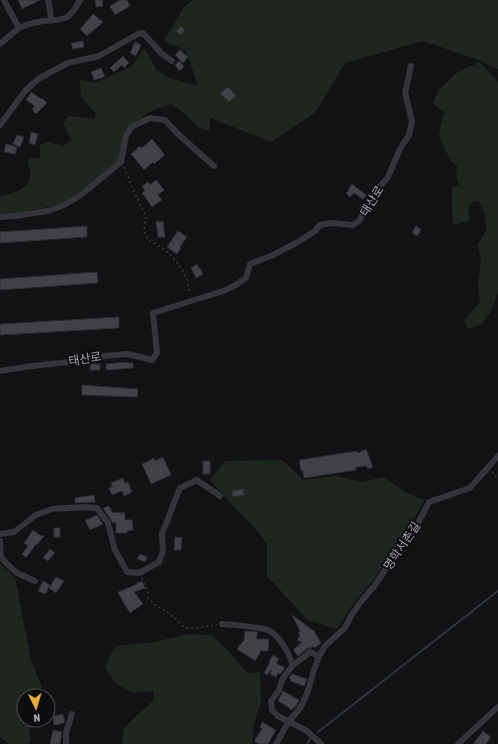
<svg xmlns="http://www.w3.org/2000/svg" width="498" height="744" font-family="'Asap Condensed','Noto Sans KR',sans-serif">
	<rect width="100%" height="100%" fill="#121214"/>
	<g fill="#1f2620">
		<path d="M193,0H498V69L479,60L423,41L345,63L315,113L271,142L210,118V132L198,127L185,114L171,104L149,112L144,116L129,126L118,162L83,190L65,202L48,207L17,213L0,214V196C11,194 29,190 30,177C31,172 29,166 28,161L30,158H40V144L49,142L62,146L72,141L63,123L68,116L80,117L94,119L96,114L81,96L80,80L96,83L132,66L144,48L157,71L172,79L198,86L186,51L164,41L184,7Z"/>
		<path d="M480,62L498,82V293L491,311L482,324L468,329L464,321L480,302L478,284L481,262L478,244L487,229L484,212L478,201L471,203L468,209L470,220L453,225L452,205V188L459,184L456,176L457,165L451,161L446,151L439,135L444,112L433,103L439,90L459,71Z"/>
		<path d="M282,460L304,480L335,476L362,482L384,477L405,492L424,500L417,514L393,549L374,579L353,604L337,629L308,620L267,576V544L254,527L233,506L210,480L225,461Z"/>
		<path d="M0,563L15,578L31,660L41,685L43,696H24V720H40L37,725L29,729L31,740L28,744H9L0,737Z"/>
		<path d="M189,634L211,635L225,647L247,673L260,672L261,702L254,724L252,744H122L124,728L139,713L153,701L154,691L133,693L114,682L105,667L115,646L154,642Z"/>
	</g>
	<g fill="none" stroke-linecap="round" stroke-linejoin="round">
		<g stroke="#2c353c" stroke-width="2">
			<path d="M318,732L498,591"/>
			<path d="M307,744L310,739"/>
		</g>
	</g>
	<g fill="#414247" stroke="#2c2c30">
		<path d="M18,0H40L22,9Z"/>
		<path d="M95,0H102L103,6L96,7Z"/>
		<path d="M120,0H127L130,6L115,15L110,6Z"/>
		<path d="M93,14L103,22L87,36L80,29L88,20Z"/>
		<path d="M181,26L185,30L181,35L176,31Z"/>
		<path d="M83,41L84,47L73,49L71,43Z"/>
		<path d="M135,42L141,45L136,56L130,53Z"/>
		<path d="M180,50L188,57L183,63L175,55Z"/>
		<path d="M123,56L129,63L124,68L122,65L114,72L110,68Z"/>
		<path d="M180,61L184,67L179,71L175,64Z"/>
		<path d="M101,68L105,77L94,80L91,72Z"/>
		<path d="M228,87L236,96L229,102L220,93Z"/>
		<path d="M31,92L41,99L42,98L47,103L36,114L32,109L35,106L26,100Z"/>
		<path d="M31,132L38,134L35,145L29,143Z"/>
		<path d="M17,135L24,137L20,147L13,144Z"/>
		<path d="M152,139L165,155L154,164L153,162L144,170L131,154L140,146L142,148Z"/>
		<path d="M6,144L17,147L15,154L4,152Z"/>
		<path d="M156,180L164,190L158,195L162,200L152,207L142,193L145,191L142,186L148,182L150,185Z"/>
		<path d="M352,184L366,195L363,199L354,193L350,197L346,193L349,190L348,189Z"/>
		<path d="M163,221L165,237H158L156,222Z"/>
		<path d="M87,226V237L0,243V232Z"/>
		<path d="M416,226L421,230L417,236L412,233Z"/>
		<path d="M178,231L187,237L180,247L181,248L177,254L167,247Z"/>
		<path d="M197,264L203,274L196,278L191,268Z"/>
		<path d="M97,272L98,283L0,290V279Z"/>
		<path d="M119,317V328L0,335V324Z"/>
		<path d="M127,362L128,363H133V368L106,370V364Z"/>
		<rect x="90" y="364" width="10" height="6"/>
		<path d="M82,385L138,389L137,397L82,395Z"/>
		<path d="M366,449L373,467L368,469L366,466L356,467V470L304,478L303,471H301L299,460L357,451L358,453Z"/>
		<path d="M163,457L171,475L151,484L142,464L154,458L155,461Z"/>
		<rect x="203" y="461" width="7" height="13"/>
		<path d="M123,478L125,483L128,482L132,492L124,496L122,491L112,495L109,488L112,487L111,483Z"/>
		<path d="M243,489L244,495L233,497L232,491Z"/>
		<path d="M94,495L95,502L75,503V498Z"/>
		<path d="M109,506L112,512L125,513V520H132L133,530L127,531V533H116V522L113,523L103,508Z"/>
		<path d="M97,515L103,524L90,530L85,520Z"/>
		<rect x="54" y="528" width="6" height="9"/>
		<path d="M33,530L40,535L44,536L37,545L36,544L26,558L22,554L28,546L24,543Z"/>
		<path d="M175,537L182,538L181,550H174Z"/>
		<path d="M50,549L55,553L48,561L43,558Z"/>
		<path d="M140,554L147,557L145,562L137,559Z"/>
		<path d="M56,577L64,581L56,593L49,588Z"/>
		<path d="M43,581L50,585L45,594L38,591Z"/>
		<path d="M142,581L145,588L134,592L143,604L130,613L123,602L118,592L137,584V583Z"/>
		<path d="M292,615L314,631L321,643L315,648L313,646L311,648H308L298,656L293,650L302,642L297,640L300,635L298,634L300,631Z"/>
		<path d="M245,631L258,632L256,639H269L268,651H260V653L255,661L237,649L244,640Z"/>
		<path d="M273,655L279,659L276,663L285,668L280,674L278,673L276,677L270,674L272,670H271L267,675L264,673L270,662L269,661Z"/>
		<path d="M292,674L307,679L304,686L290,681L291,679L289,678Z"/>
		<path d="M283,691L299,700L297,705L291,710L288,707L278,701Z"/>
		<path d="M63,714L65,723L54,725L53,716Z"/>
		<path d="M262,722L276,730L268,744H259L254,741L262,729L260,727Z"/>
		<path d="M53,730L62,732L60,744H50Z"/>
		<path d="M483,731L491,737L486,744H473Z"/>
	</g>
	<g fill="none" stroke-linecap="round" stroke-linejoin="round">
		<g stroke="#3a3b3f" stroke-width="1.5" stroke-dasharray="2 3" stroke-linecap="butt">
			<path d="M124,167L139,203L146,216L144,230L148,240C164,247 177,259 185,275C188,280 188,288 190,294"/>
			<path d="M492,472L498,479"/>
			<path d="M142,578L148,593V598L155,605L167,612L177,620L183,626L187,628H195L217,625"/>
		</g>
		<g stroke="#343439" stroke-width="6">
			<path d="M4,0L19,28"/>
			<path d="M48,0L50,9L51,20"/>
			<path d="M0,44L19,28L29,24L43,21L58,20L68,17L75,9L80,0"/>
			<path d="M0,125L25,91L38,79L68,63L99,56L138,34L143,33L162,54L172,61"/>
			<path d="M0,217L14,216L48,211L64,205L81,195L121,162L126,136L131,127L150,118L165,120L179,135L214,166"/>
			<path d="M0,371L32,366L87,360L105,356L128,354L152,360L157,353L153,313L223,291L234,286L246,278L250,264L271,256L298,242L315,231L320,225L332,223L353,225L359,221L376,191L388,177L400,149L409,135L412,121L405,93L411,66"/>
			<path d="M0,534L14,532L36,515L52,509L84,507L97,508L108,523L115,550L127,572L139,573L159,562L163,551L162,534L180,488L197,480L220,496"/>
			<path d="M0,541L1,557L6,563L17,573L35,581"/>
			<path d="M222,624C232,625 263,627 270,631C281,638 288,652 293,665"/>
			<path d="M319,656L310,652L293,665L283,678L279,690L271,701L272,710L278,716L307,731L321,744"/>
			<path d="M66,744V733L72,714"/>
			<path d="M276,744L289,721L301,707L308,691L313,673L319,656L325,646L345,628L351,616L359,604L375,585L403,543L418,523L429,502L470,488L498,456"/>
			<path d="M458,744L498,707"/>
		</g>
	</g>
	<g text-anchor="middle" stroke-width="3.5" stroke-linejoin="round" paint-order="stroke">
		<g font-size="12" fill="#a5a9b3" stroke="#0d0d0f">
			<text transform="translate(372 201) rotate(-58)" y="4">태산로</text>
			<text transform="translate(85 359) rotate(-9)" y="4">태산로</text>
			<text transform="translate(402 546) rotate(-56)" y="4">명학서촌길</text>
		</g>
	</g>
	<g transform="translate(36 708) rotate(175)"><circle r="19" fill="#0d0d0f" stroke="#4a4b51"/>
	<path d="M0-3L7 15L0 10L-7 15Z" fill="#e6ac38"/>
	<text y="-6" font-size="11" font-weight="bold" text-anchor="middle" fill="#a5a9b3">N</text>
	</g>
</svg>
